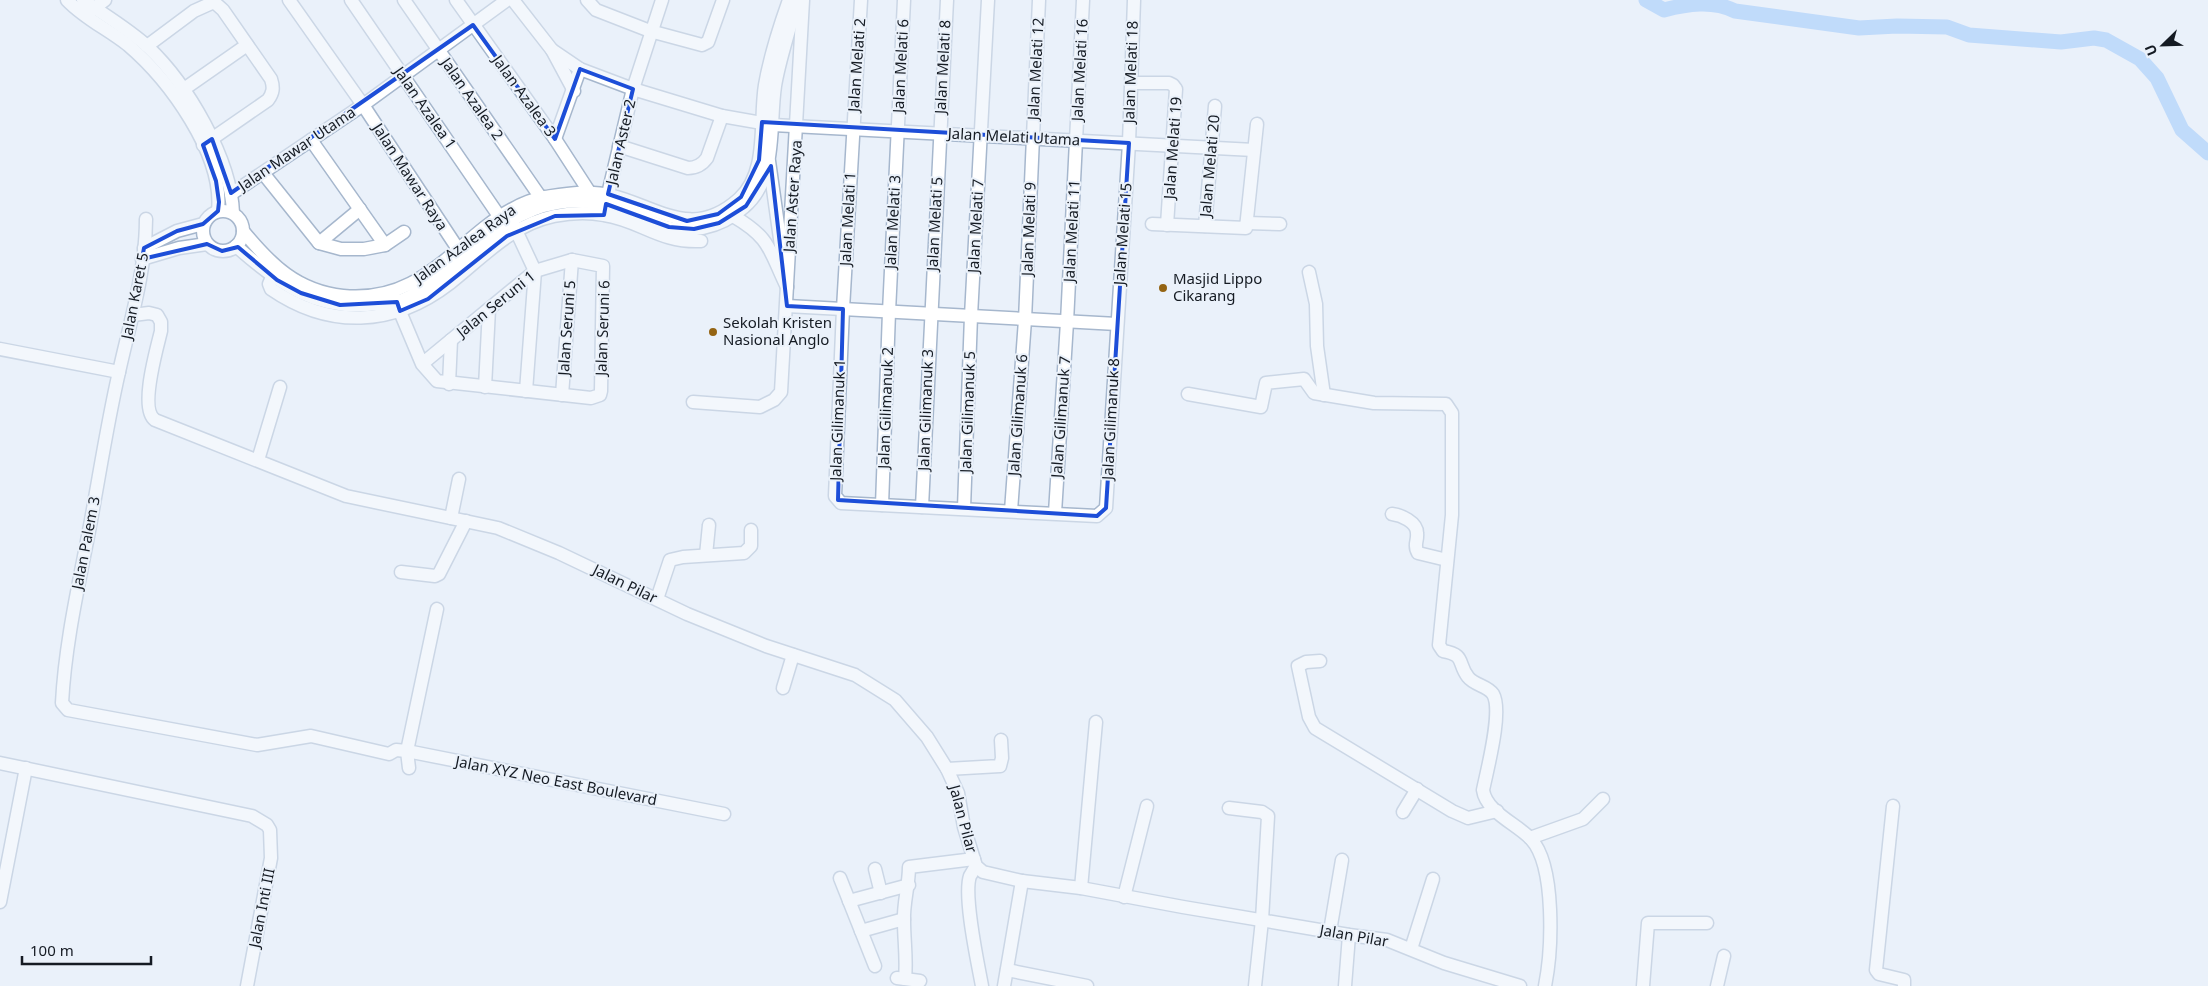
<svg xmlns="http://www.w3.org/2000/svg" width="2208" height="986" font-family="'Noto Sans',sans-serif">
	<rect width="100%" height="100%" fill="#eaf1fa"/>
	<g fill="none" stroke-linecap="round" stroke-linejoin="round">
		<path stroke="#8fc0fb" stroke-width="15" d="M1646,0L1664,10C1687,4 1713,0 1735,11L1859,28L1897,26L1947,27L1969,35L2061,42L2094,38L2106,40L2140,59L2157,78L2182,130L2208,153"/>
		<g stroke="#a6b7cd" stroke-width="15">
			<g id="minor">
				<path d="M67,0C85,19 108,29 128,45C169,80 224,154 218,211"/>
				<path d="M83,0C103,14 130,30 148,47C187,84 231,158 233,213"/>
				<path d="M289,0L363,105L458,249"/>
				<path d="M351,0L499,216"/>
				<path d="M404,0L541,198"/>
				<path d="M456,0L555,139L590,193"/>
				<path d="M513,0L552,50L574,91"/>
				<path d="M587,0L596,10L650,31L702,45L708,42L723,0"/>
				<path d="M861,0L843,309L835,496L841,503L1097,516L1106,508L1129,143L1134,0"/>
				<path d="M88,13L105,0"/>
				<path d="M147,46L194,11L214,2L223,10L271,79C274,88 273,93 268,100L203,145"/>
				<path d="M552,50L580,69L633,89L722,116L773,125L1254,150"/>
				<path d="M1131,83H1169L1173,85L1176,89L1167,225"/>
				<path d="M184,89L247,45"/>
				<path d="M555,139L580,69"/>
				<path d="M311,140L385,245"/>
				<path d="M619,146L688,168C696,168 702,165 707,158L722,116"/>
				<path d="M769,161L783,260"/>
				<path d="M263,173L319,243L341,249H364L385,245L404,232"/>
				<path d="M231,194L363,105L507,0"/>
				<path d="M608,194L633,89L662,0"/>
				<circle cx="223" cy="231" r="20"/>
				<path d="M733,216C771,238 769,250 787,287"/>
				<path d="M146,219C146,271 130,322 119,372C107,424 99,478 89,531C78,588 65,645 62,703L68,710L257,745L311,736L389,754L396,750L407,751L724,814"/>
				<path d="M1247,223L1280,224"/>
				<path d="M513,224L535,271L526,391"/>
				<path d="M1152,224L1246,228L1257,124"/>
				<path d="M1205,226L1215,106"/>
				<path d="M243,231C271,265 297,291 343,296C407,302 438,265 484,228C502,214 522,201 545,197C566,194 589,190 610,195C658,207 692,241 739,199C769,172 759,121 765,85C770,56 779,28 789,0"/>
				<path d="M319,243L360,209"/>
				<path d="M236,246C279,284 317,312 377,304C383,304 391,304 397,302C422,294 444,273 464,257C492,233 519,209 557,203C577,200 602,202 622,208C634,212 646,219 657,224C687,236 721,228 744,207C778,178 769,126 775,86C779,61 788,36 794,11L799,0"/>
				<path d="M144,248L177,231L203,224"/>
				<path d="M142,259L179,248L207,244"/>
				<path d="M1309,272L1316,304L1317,346L1324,395"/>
				<path d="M272,277L269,284L271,289C329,329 393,327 450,283C483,257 511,225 554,216C569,213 588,212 604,215C640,220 659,243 701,241"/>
				<path d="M393,295L422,364L437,381L591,398L600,395L601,391L603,266L572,260L535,271L422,364"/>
				<path d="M787,306L1117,324"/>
				<path d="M133,315L149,313L157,315L161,322V331C157,348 139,409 155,420L346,496L498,528L559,553L687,614L766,646L855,675L895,700L927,737L947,769L958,793L964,827L976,866L983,872L1022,881L1081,888L1183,907L1349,935L1387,940L1444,963L1520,986"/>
				<path d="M0,349L119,372"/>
				<path d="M449,384L451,340"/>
				<path d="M485,387L489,309"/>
				<path d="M1188,394L1261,407L1266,383L1304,379L1314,393L1374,403L1446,404L1452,413V515L1439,645L1443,651C1466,655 1457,663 1468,677C1474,685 1488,686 1493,694C1503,711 1487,770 1483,790C1486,812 1517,824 1531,839C1556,866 1552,951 1545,986"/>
				<path d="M562,395L572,260"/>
				<path d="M693,402L760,407L774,400L781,392L803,0"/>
				<path d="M258,460L280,387"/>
				<path d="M882,505L889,312L904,0"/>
				<path d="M922,507L947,0"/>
				<path d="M964,508L971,316L988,0"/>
				<path d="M1011,511L1025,320L1039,0"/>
				<path d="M1055,513L1067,322L1083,0"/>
				<path d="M1392,514C1401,515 1417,522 1417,533C1418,542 1413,545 1418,553L1447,560"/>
				<path d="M451,518L459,479"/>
				<path d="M706,555L709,525"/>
				<path d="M401,572L435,576L439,574L466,521"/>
				<path d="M657,599L670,560L683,557L744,553L751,546V530"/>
				<path d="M1320,661L1306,662L1298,666L1309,717L1315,728L1452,811L1468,818L1497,811"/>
				<path d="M783,688L793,655"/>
				<path d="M0,763L252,816L267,825L270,830L271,858L247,986"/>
				<path d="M409,768L407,751L437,609"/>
				<path d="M947,769L1000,766L1002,758L1001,740"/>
				<path d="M1893,806L1876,970L1879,974L1904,980V986"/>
				<path d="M1229,808L1262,812L1268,816L1262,920L1255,986"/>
				<path d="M1403,812L1417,789"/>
				<path d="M1530,838L1583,819L1603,799"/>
				<path d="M976,866C974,869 972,873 970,876C963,896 978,964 982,986"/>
				<path d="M875,869L881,893"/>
				<path d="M840,878L875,966"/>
				<path d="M1081,888L1096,722"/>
				<path d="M1124,897L1147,806"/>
				<path d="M849,901L909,885"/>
				<path d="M0,902L26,768"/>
				<path d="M861,931L904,919"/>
				<path d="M1330,931L1342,860"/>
				<path d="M1411,949L1433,879"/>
				<path d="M1007,970L1087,986"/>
				<path d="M897,978L920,981"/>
				<path d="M905,979C907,959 904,941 904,921C903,904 909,885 909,867L974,859"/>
				<path d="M1004,986L1022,881"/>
				<path d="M1345,986L1349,935"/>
				<path d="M1643,986L1648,923H1707"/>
				<path d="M1717,986L1724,956"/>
			</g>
		</g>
		<use href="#minor" stroke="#fff" stroke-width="12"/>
	</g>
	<path d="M0 0H2208V986H0ZM473,25L555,139L580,69L633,89L608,194L687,221L718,214L741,197L759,160L762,122L1129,143L1106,508L1097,516L838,500L843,309L787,306L771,166L746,206L719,223L694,229L669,227L606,204L604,215L555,216L507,236L428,299L400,311L397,302L340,305L301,293L277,280L238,247L222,251L207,244L142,259L144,248L177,231L203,224L218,211L219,202L216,181L203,145L212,139L231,193Z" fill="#eaf1fa" fill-opacity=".55" fill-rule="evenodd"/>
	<path fill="none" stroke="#1d4ed8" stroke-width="4" stroke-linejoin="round" d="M473,25L555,139L580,69L633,89L608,194L687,221L718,214L741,197L759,160L762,122L1129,143L1106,508L1097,516L838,500L843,309L787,306L771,166L746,206L719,223L694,229L669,227L606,204L604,215L555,216L507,236L428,299L400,311L397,302L340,305L301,293L277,280L238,247L222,251L207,244L142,259L144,248L177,231L203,224L218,211L219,202L216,181L203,145L212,139L231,193Z"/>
	<g fill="#946413" stroke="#eaf1fa" stroke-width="2">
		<circle cx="1163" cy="288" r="5"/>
		<circle cx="713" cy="332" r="5"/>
	</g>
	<g text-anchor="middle" stroke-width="4" stroke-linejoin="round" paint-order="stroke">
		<g font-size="15" fill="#151b23" stroke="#eaf1fa">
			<text transform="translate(857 65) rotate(-86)" y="5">Jalan Melati 2</text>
			<text transform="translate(901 66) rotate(-87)" y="5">Jalan Melati 6</text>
			<text transform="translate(943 67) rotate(-87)" y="5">Jalan Melati 8</text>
			<text transform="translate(1036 69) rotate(-87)" y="5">Jalan Melati 12</text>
			<text transform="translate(1080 70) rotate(-87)" y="5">Jalan Melati 16</text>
			<text transform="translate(1131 72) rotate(-88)" y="5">Jalan Melati 18</text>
			<text transform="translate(524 96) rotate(54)" y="5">Jalan Azalea 3</text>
			<text transform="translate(472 99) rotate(55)" y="5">Jalan Azalea 2</text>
			<text transform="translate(425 108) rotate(55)" y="5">Jalan Azalea 1</text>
			<text transform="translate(1014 137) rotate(3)" y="5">Jalan Melati Utama</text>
			<text transform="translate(621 142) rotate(-77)" y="5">Jalan Aster 2</text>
			<text transform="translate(1173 148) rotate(-86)" y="5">Jalan Melati 19</text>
			<text transform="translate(297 149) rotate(-34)" y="5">Jalan Mawar Utama</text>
			<text transform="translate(1210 166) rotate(-85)" y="5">Jalan Melati 20</text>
			<text transform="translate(410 177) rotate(57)" y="5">Jalan Mawar Raya</text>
			<text transform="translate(793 196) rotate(-86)" y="5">Jalan Aster Raya</text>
			<text transform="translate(848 219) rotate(-87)" y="5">Jalan Melati 1</text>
			<text transform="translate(893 222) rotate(-87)" y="5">Jalan Melati 3</text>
			<text transform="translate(935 224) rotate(-87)" y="5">Jalan Melati 5</text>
			<text transform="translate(976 226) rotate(-87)" y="5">Jalan Melati 7</text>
			<text transform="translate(1029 229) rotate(-88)" y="5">Jalan Melati 9</text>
			<text transform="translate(1072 231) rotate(-87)" y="5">Jalan Melati 11</text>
			<text transform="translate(1123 234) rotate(-86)" y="5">Jalan Melati 15</text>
			<text transform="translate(465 244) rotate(-36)" y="5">Jalan Azalea Raya</text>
			<text transform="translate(135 296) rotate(-79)" y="5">Jalan Karet 5</text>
			<text transform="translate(496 304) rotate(-39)" y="5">Jalan Seruni 1</text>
			<text transform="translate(567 328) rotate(-86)" y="5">Jalan Seruni 5</text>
			<text transform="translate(603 328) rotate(-88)" y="5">Jalan Seruni 6</text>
			<text transform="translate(886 408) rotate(-88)" y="5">Jalan Gilimanuk 2</text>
			<text transform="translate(926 410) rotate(-88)" y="5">Jalan Gilimanuk 3</text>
			<text transform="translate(968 412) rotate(-88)" y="5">Jalan Gilimanuk 5</text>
			<text transform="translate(1018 415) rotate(-86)" y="5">Jalan Gilimanuk 6</text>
			<text transform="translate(1061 417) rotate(-86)" y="5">Jalan Gilimanuk 7</text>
			<text transform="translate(1111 419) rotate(-87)" y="5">Jalan Gilimanuk 8</text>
			<text transform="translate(838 420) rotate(-88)" y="5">Jalan Gilimanuk 1</text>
			<text transform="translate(86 543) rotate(-79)" y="5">Jalan Palem 3</text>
			<text transform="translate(625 584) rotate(26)" y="5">Jalan Pilar</text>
			<text transform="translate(556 781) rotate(11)" y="5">Jalan XYZ Neo East Boulevard</text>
			<text transform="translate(963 819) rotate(75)" y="5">Jalan Pilar</text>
			<text transform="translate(262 908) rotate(-79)" y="5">Jalan Inti III</text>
			<text transform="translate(1354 936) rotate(10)" y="5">Jalan Pilar</text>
		</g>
		<g font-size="15" fill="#151b23" stroke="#eaf1fa" text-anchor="start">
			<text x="1173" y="284">Masjid Lippo<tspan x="1173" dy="17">Cikarang</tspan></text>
			<text x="723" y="328">Sekolah Kristen<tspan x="723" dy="17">Nasional Anglo</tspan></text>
		</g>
	</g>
	<g transform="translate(2163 45) rotate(247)" stroke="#eaf1fa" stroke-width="4" paint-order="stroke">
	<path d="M0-4L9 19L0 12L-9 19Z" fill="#151b23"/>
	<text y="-8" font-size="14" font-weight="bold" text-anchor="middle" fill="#151b23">U</text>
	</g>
	<path d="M22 956v8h129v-8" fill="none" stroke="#151b23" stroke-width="2.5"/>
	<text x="30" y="956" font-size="15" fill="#151b23" stroke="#eaf1fa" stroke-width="4" paint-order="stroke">100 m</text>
</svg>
